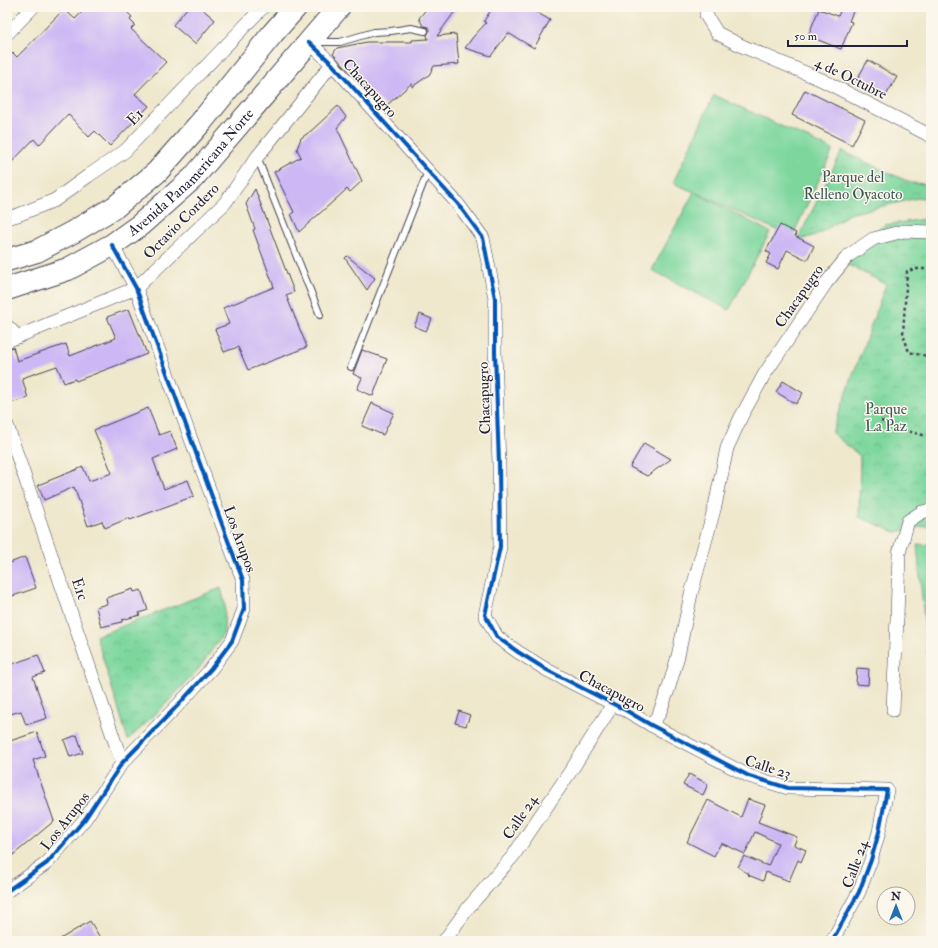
<svg xmlns="http://www.w3.org/2000/svg" width="938" height="948" font-family="'IM FELL Double Pica',serif">
	<defs>
		<pattern id="park-crowns" width="20" height="18" patternUnits="userSpaceOnUse"><rect width="20" height="18" fill="#7dd79d"/><path d="M2 6a3 3 0 1 1 6 0M12 15a3 3 0 1 1 6 0" fill="none" stroke="#6cb888"/></pattern>
	</defs>
	<rect width="100%" height="100%" fill="#fbf7ec"/>
	<filter id="ink" filterUnits="userSpaceOnUse"><feTurbulence type="fractalNoise" baseFrequency=".025" numOctaves="2"/><feDisplacementMap in="SourceGraphic" scale="8" xChannelSelector="R" yChannelSelector="G"/><feConvolveMatrix kernelMatrix="1 2 1 2 8 2 1 2 1" color-interpolation-filters="sRGB"/></filter>
	<filter id="wash" filterUnits="userSpaceOnUse"><feTurbulence type="fractalNoise" baseFrequency=".012" numOctaves="4" result="noise"/><feDisplacementMap in="SourceGraphic" scale="16" xChannelSelector="R" yChannelSelector="G"/><feGaussianBlur stdDeviation="0.9" result="paint"/><feColorMatrix in="noise" values="0 0 0 0 0 0 0 0 0 0 0 0 0 0 0 0 0 1.4 0 .05"/><feComposite in="paint" operator="in"/></filter>
	<g filter="url(#wash)">
		<rect width="100%" height="100%" fill="#efe8cd"/>
		<g fill="#7dd79d" stroke="#507c6c">
			<path d="M714,95L833,150L792,237L696,193L770,232L729,310L652,270L694,192L673,183Z"/>
			<path d="M931,544V692L917,545Z"/>
		</g>
		<g fill="url(#park-crowns)" stroke="#507c6c">
			<path d="M842,151L911,183L931,184V197L917,198L849,214L819,234L797,241Z"/>
			<path d="M931,218V525L895,532L859,517L860,456L832,433L886,284L836,259L885,225Z"/>
			<path d="M221,588L225,604L224,633L197,671L162,708L128,740L96,636Z"/>
		</g>
		<g id="blocks">
			<g fill="#cdb7f4">
				<path d="M87,7H122L132,17L130,20L135,25L131,29L166,62L135,94L149,106L110,146L95,131L89,137L68,114L39,145L34,139L7,167V59L13,53L17,57L64,9L75,19Z"/>
				<path d="M188,7H200L215,20L195,44L173,25Z"/>
				<path d="M428,7H458L437,36L456,34L459,64L434,66L429,75L412,87V83L386,106L357,80L333,54L337,48L367,42H412V40L428,39L427,35L429,32V29L428,27L423,26L419,18Z"/>
				<path d="M493,7H527L550,20L534,48L508,33L491,56L465,48L473,37L486,23L484,21Z"/>
				<path d="M842,7H855L849,21L852,22L841,49L808,36L819,9L838,16Z"/>
				<path d="M868,60L897,77L885,97L856,81Z"/>
				<path d="M805,90L865,120L852,145L792,115Z"/>
				<path d="M338,106L346,117L337,128L362,181L350,192L347,189L299,232L291,214L294,212L274,172L301,157L297,149L301,138L311,131Z"/>
				<path d="M255,189L294,292L286,295L307,347L248,370L238,347L224,352L215,329L229,324L223,308L274,287L253,230L255,229L246,204Z"/>
				<path d="M780,225L796,233L795,236L814,246L807,260L787,250L778,269L766,263L771,254L766,251Z"/>
				<path d="M347,256L375,278L367,290L345,258Z"/>
				<path d="M129,309L147,354L76,381L75,379L64,383L57,366L22,378L28,398L7,404V349L13,347L17,361L66,344L70,356L116,338L107,317Z"/>
				<path d="M420,314L432,319L426,331L414,326Z"/>
				<path d="M362,350L387,359L373,396L357,389L362,378L353,374Z"/>
				<path d="M783,381L803,393L796,404L776,392Z"/>
				<path d="M372,403L394,413L383,435L362,426Z"/>
				<path d="M148,408L159,435L170,431L177,449L153,459L164,489L188,480L194,496L130,520L129,518L105,528L102,521L88,526L74,487L44,500L38,485L83,467L89,481L112,473L94,430Z"/>
				<path d="M644,443L671,459L647,476L630,467Z"/>
				<path d="M25,557L36,588L7,598V564Z"/>
				<path d="M133,589L134,592L141,590L148,610L139,613L140,615L122,620V622L101,627L96,607L107,604L106,598Z"/>
				<path d="M38,655L45,673L33,677L47,718L26,725L21,711L7,715V666Z"/>
				<path d="M857,668L869,669L868,685L856,684Z"/>
				<path d="M459,711L470,715L466,726L455,723Z"/>
				<path d="M37,732L45,756L33,760L54,821L7,860V742Z"/>
				<path d="M77,735L83,753L70,757L64,740Z"/>
				<path d="M689,774L708,784L703,795L683,785Z"/>
				<path d="M748,799L765,805L758,822L797,837L794,845L806,850L801,862L798,860L789,881L766,872L763,881L748,875L749,874L738,867L744,856L768,866L778,843L755,832L745,854L721,843L714,856L687,842L708,800L741,817Z"/>
				<path d="M90,921L102,941H57Z"/>
			</g>
		</g>
	</g>
	<g filter="url(#ink)">
		<use href="#blocks" fill-opacity="0" stroke="#414051" stroke-width="1"/>
		<g fill="none" stroke-linecap="round" stroke-linejoin="round">
			<g stroke="#414051" stroke-width="8">
				<g id="lane">
					<path d="M316,42H340L374,32L391,31L411,28L425,31"/>
					<path d="M257,157L320,315"/>
					<path d="M351,367L428,171"/>
				</g>
			</g>
			<g stroke="#414051" stroke-width="14">
				<g id="street">
					<path d="M706,7V15L717,33L742,46L822,80L931,136"/>
					<path d="M7,34L33,7"/>
					<path d="M309,42L332,64L428,171L458,204L483,238L495,298V353L499,464L500,547L485,615L497,637L518,652L547,670L627,711L651,725L749,776L788,788L887,790L879,832L871,860L859,892L832,941"/>
					<path d="M7,218L18,215L55,200L88,176L125,151L263,7"/>
					<path d="M7,326L18,337"/>
					<path d="M7,341L136,288L225,203L257,157L332,64"/>
					<path d="M7,425L122,763"/>
					<path d="M893,710L897,618L899,553L908,521L922,512L931,510"/>
					<path d="M651,725L659,714L668,690L678,656L691,594L715,506L727,448L741,417L764,375L826,283L848,256L873,239L904,231L931,232"/>
					<path d="M7,891L47,863L85,819L122,763L180,703L211,669L232,641L244,609L243,580L227,538L136,288L112,245"/>
					<path d="M444,941L468,908L513,856L574,766L613,704"/>
				</g>
			</g>
			<g stroke="#414051" stroke-width="24">
				<g id="highway">
					<path d="M7,260L37,251L73,232L115,207L157,172L202,121L273,33L296,7"/>
					<path id="s1" d="M7,289L68,269L112,245L140,225L193,178L339,7"/>
				</g>
			</g>
			<g stroke="#414051" stroke-width="2.5" stroke-dasharray="3 3" stroke-linecap="butt">
				<path d="M931,269H916L907,271L903,334L909,352L921,355L931,356"/>
				<path d="M881,421L911,432L931,437"/>
			</g>
			<use href="#lane" stroke="#fff" stroke-width="6"/>
			<use href="#street" stroke="#fff" stroke-width="13"/>
			<use href="#highway" stroke="#fff" stroke-width="22"/>
			<g stroke="#fbf7ec" stroke-width="6">
				<g id="cycleway">
					<path d="M309,42L332,64L428,171L458,204L483,238L495,298V353L499,464L500,547L485,615L497,637L518,652L547,670L627,711L651,725L749,776L788,788L887,790L879,832L871,860L859,892L832,941"/>
					<path d="M7,891L47,863L85,819L122,763L180,703L211,669L232,641L244,609L243,580L227,538L136,288L112,245"/>
				</g>
			</g>
			<use href="#cycleway" stroke="#0057b8" stroke-width="4"/>
		</g>
	</g>
	<g text-anchor="middle" stroke-width="3" stroke-linejoin="round" paint-order="stroke">
		<g font-size="15" fill="#22223b" stroke="#fbf7ec">
			<text transform="translate(851 78) rotate(26)" y="5">4 de Octubre</text>
			<text transform="translate(370 88) rotate(48)" y="5">Chacapugro</text>
			<text transform="translate(135 117) rotate(-46)" y="5">E1</text>
			<text dy="5" stroke="none"><textPath href="#s1" startOffset="222">Avenida Panamericana Norte</textPath></text>
			<text transform="translate(181 221) rotate(-45)" y="5">Octavio Cordero</text>
			<text transform="translate(799 296) rotate(-55)" y="5">Chacapugro</text>
			<text transform="translate(484 398) rotate(-92)" y="5">Chacapugro</text>
			<text transform="translate(240 539) rotate(70)" y="5">Los Arupos</text>
			<text transform="translate(80 589) rotate(71)" y="5">E1c</text>
			<text transform="translate(612 691) rotate(28)" y="5">Chacapugro</text>
			<text transform="translate(768 767) rotate(18)" y="5">Calle 23</text>
			<text transform="translate(520 817) rotate(-56)" y="5">Calle 24</text>
			<text transform="translate(65 821) rotate(-52)" y="5">Los Arupos</text>
			<text transform="translate(855 864) rotate(-70)" y="5">Calle 24</text>
		</g>
		<g font-size="15" fill="#3d5858" stroke="#fbf7ec">
			<text x="853" y="182">Parque del<tspan x="853" dy="17">Relleno Oyacoto</tspan></text>
			<text x="886" y="414">Parque<tspan x="886" dy="17">La Paz</tspan></text>
		</g>
	</g>
	<rect width="938" height="948" fill="none" stroke="#fbf7ec" stroke-width="24"/>
	<g transform="translate(896 906)"><circle r="19" fill="#fbf7ec" stroke="#a4a2a5"/>
	<path d="M0-3L7 15L0 10L-7 15Z" fill="#1f6fb2"/>
	<text y="-6" font-size="11" font-weight="bold" text-anchor="middle" fill="#22223b">N</text>
	</g>
	<path d="M788 40v6h119v-6" fill="none" stroke="#22223b" stroke-width="2"/>
	<text x="794" y="40" font-size="12" fill="#22223b" stroke="#fbf7ec" stroke-width="3" paint-order="stroke">50 m</text>
</svg>
